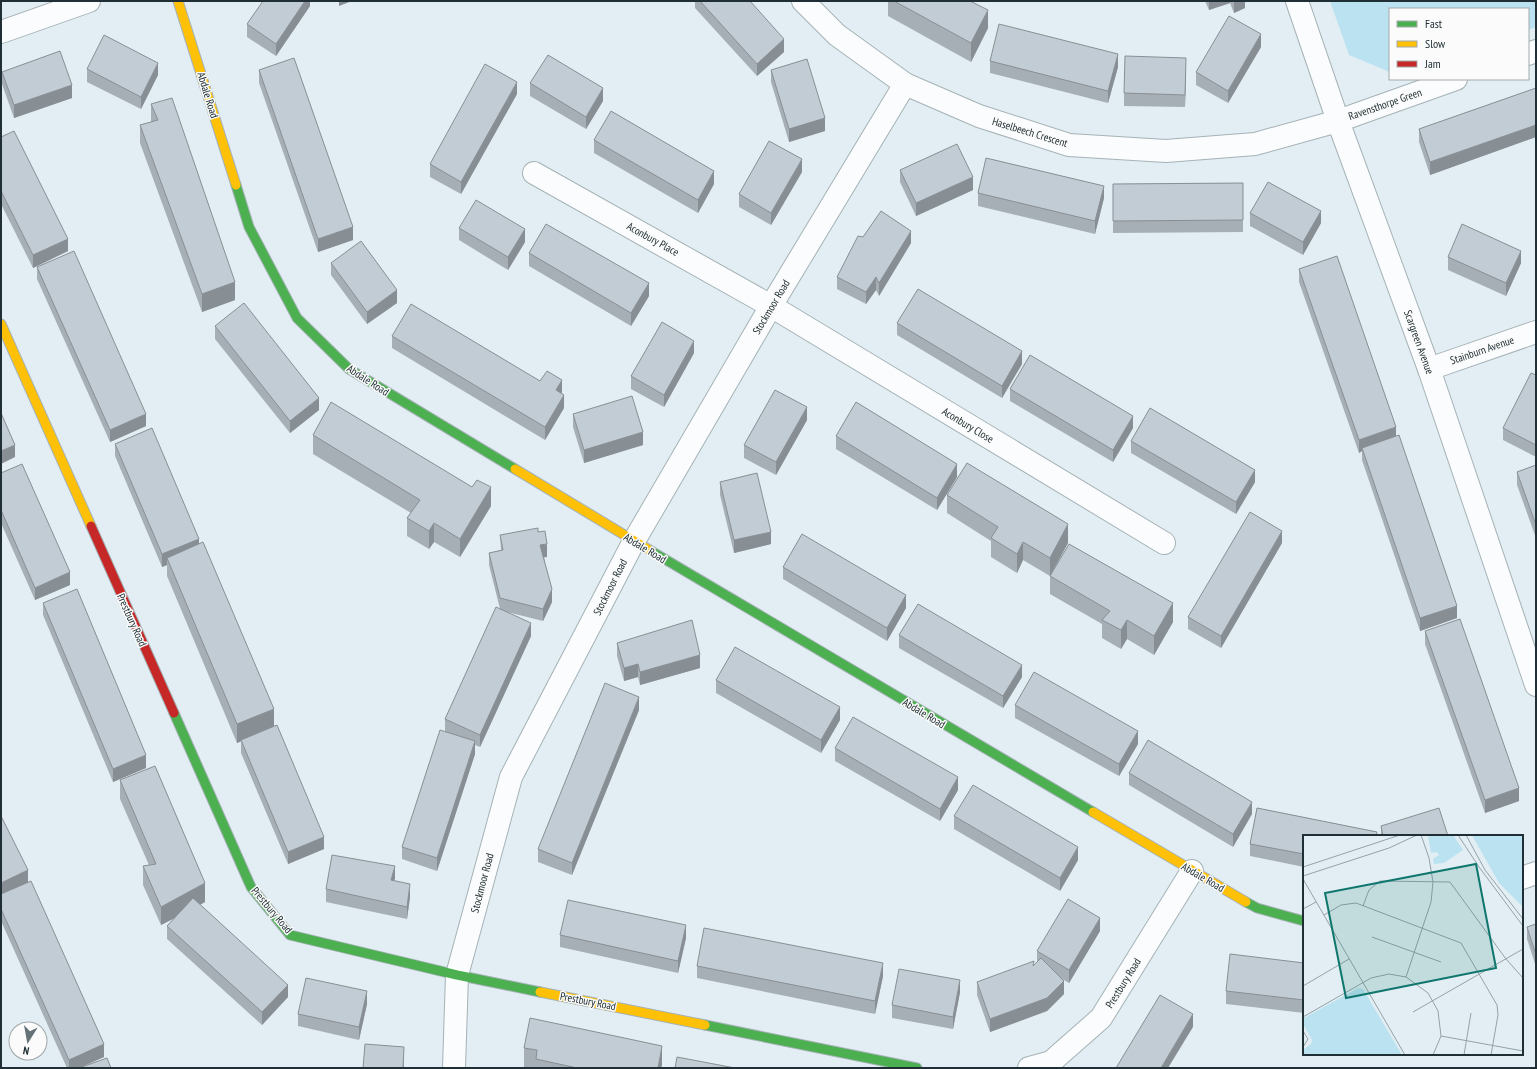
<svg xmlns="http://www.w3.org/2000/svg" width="1537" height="1069" font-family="'PT Sans Narrow',sans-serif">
	<rect width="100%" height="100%" fill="#e2eef3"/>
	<path fill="#bae2f1" d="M1330,1H1536V27L1528,30V9H1390V72L1349,55Z"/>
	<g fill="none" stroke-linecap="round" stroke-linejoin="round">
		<g stroke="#a5b2b6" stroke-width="24">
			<g id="street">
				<path d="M803,1L837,35L905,84L979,116L1069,145L1166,151L1255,144L1338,121L1456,79"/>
				<path d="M1297,1L1338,121L1429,369L1536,685"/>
				<path d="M1,32L89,1"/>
				<path d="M1528,54L1536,51"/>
				<path d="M534,173L771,306L1164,543"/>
				<path d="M1429,369L1536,332"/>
				<path d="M1522,878L1536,873"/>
				<path d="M454,1068L457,975L511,777L634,541L771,306L905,84"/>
				<path d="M1029,1068L1051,1062L1101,1018L1192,871"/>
			</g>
		</g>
		<g stroke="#a5b2b6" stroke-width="11">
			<g id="fast">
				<path d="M236,185L249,227L297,318L349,369L515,469"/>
				<path d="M651,551L1093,812"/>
				<path d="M174,713L251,887L290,935L457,975L540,992"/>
				<path d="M1246,902L1257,908L1304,921"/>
				<path d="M705,1025L917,1068"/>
			</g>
		</g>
		<g stroke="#a5b2b6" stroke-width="11">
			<g id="slow">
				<path d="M178,1L236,185"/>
				<path d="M1,324L91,526"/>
				<path d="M515,469L651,551"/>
				<path d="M1093,812L1246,902"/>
				<path d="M540,992L705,1025"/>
			</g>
		</g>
		<g stroke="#a5b2b6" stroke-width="11">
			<path id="jam" d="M91,526L174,713"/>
		</g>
		<use href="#street" stroke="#fbfcfd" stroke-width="22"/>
		<use href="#fast" stroke="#4caf50" stroke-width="9"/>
		<use href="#slow" stroke="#ffc107" stroke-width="9"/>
		<use href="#jam" stroke="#c62828" stroke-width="9"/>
	</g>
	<g fill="#a7afb6">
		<path d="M310,1V6L276,56L247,37V24Z"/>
		<path d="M695,1H750L784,52L757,76L695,8Z"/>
		<path d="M888,1H970L988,28L971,62L888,16Z"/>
		<path d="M1205,1H1245V8L1234,13L1230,3L1209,10Z"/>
		<path d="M1261,47L1228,103L1196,85V72Z"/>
		<path d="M990,61L1118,67L1108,103L990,73Z"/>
		<path d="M87,69L158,75L141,109L87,82Z"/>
		<path d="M259,70L353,240L318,252L259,83Z"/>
		<path d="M771,70L825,131L789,142L771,82Z"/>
		<path d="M1186,71L1185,107L1124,106V93Z"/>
		<path d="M2,72L72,98L14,118L2,84Z"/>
		<path d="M530,83L603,101L586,129L530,96Z"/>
		<path d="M1536,88V137L1430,175L1419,142V129Z"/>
		<path d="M517,94L461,194L430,177V164Z"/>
		<path d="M151,104L235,300L202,312L140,143V125L151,122Z"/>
		<path d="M1,137L68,251L33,268L1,204Z"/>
		<path d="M594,140L714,184L698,213L594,153Z"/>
		<path d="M900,170L973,190L916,216L900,182Z"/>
		<path d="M802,172L771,225L739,207V194Z"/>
		<path d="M1243,183V232L1113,233V184Z"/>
		<path d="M978,193L1104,198L1095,234L978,206Z"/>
		<path d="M1250,213L1321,223L1303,255L1250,226Z"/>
		<path d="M459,228L525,242L508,270L459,240Z"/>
		<path d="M863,237L911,243L879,296L876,290L866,304L837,289V277Z"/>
		<path d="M529,253L649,296L631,326L529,266Z"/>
		<path d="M1448,257L1521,263L1506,296L1448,270Z"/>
		<path d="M331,263L397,303L367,324L331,275Z"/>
		<path d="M37,267L146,426L110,442L37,279Z"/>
		<path d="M1299,269L1396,436L1457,618L1420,631L1362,460V451L1359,453L1299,282Z"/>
		<path d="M897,323L1022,364L1002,398L897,335Z"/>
		<path d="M215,326L319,410L290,433L215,339Z"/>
		<path d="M392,336L540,381L562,392L561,393L564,408L545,440L392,348Z"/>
		<path d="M694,353L664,407L631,389V376Z"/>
		<path d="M1536,375V457L1503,440V428Z"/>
		<path d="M1010,389L1133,428L1113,462L1010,401Z"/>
		<path d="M573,414L643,445L584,463L573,427Z"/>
		<path d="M807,420L776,475L744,458V445Z"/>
		<path d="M313,435L491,506L460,557L434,542L429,549L407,536V518L411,513L313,454Z"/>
		<path d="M836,436L957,477L937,510L836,449Z"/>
		<path d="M1131,441L1255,482L1236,514L1131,453Z"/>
		<path d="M115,444L199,544L324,849L288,864L241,753V741L237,743L167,576V565L162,567L115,456Z"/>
		<path d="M1536,465V538L1517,485V472Z"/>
		<path d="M1,473L70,585L35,600L1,523Z"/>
		<path d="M720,482L771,544L734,553L720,495Z"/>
		<path d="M947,495L1068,543L1050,576L1023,560L1017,573L991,557V541L947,513Z"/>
		<path d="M538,532L547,557H544L552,602L543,621L507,612L531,636L480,747L475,745V754L437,871L402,859V847L445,732V719L500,609L489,565V553L501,550L500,535Z"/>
		<path d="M1282,543L1221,648L1188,629V617Z"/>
		<path d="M783,567L906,608L887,641L783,579Z"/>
		<path d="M1050,576L1173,622L1154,655L1127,639L1121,649L1102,638V624L1050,594Z"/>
		<path d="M43,603L146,768L113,782L43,615Z"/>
		<path d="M1425,631L1519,801L1485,813L1425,644Z"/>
		<path d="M899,635L1022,677L1003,708L899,648Z"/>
		<path d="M617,643L700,668L640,685L638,677L624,681L617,656Z"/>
		<path d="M716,680L840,720L821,753L716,693Z"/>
		<path d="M1015,705L1138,744L1119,776L1015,718Z"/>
		<path d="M639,710L572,875L538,862V849Z"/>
		<path d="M835,748L958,790L940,821L835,761Z"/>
		<path d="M1129,773L1252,814L1233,847L1129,785Z"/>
		<path d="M120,780L205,902L200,905L288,997L262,1025L167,939V926L175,918L161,925L143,885V866L149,865L120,799Z"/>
		<path d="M1257,808L1377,832V836H1304V867L1250,856V844Z"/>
		<path d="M1,816L28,882L104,1057L79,1068H67L1,921Z"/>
		<path d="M954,816L1078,860L1060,891L954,829Z"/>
		<path d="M1381,826L1448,836H1381Z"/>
		<path d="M395,878L394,881L410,897L407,919L326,902V889Z"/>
		<path d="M1536,924V967L1527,939V927Z"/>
		<path d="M1100,931L1069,983L1059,977L1064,994L1047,1011L990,1032L977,995V982L1034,965L1037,962V951Z"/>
		<path d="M560,935L686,938L678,973L560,947Z"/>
		<path d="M1304,963V1013L1226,1004V991Z"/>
		<path d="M697,966L883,976L875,1014L697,978Z"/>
		<path d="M960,992L953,1029L892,1018V1005Z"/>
		<path d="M367,1004L359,1040L298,1026V1014Z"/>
		<path d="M524,1048L662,1065L661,1068H532L524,1067Z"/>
	</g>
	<g fill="#888f94">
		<path d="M305,1H310V6L276,56V44Z"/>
		<path d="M339,1H352L339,6Z"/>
		<path d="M1209,1H1230V3L1209,10Z"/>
		<path d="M1234,1H1245V8L1234,13Z"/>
		<path d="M988,10V28L971,62V43Z"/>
		<path d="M1261,34V47L1228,103V91Z"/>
		<path d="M784,39V52L757,76V64Z"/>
		<path d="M1118,54V67L1108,103V91Z"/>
		<path d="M1186,58V71L1185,107V95Z"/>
		<path d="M158,63V75L141,109V97Z"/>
		<path d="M517,82V94L461,194V182Z"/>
		<path d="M72,85V98L14,118V105Z"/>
		<path d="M603,88V101L586,129V117Z"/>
		<path d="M825,118V131L789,142V129Z"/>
		<path d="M1536,125V137L1430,175V162Z"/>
		<path d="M802,159V172L771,225V213Z"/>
		<path d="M714,171V184L698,213V200Z"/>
		<path d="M973,177V190L916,216V203Z"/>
		<path d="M1104,186V198L1095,234V221Z"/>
		<path d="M1321,211V223L1303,255V242Z"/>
		<path d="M353,227V240L318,252V239Z"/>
		<path d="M525,229V242L508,270V257Z"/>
		<path d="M911,231V243L879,296V283Z"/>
		<path d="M68,239V251L33,268V255Z"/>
		<path d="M1521,251V263L1506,296V283Z"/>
		<path d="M876,277V290L866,304V292Z"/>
		<path d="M235,282V300L202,312V294Z"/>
		<path d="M649,283V296L631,326V313Z"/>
		<path d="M397,290V303L367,324V312Z"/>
		<path d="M694,341V353L664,407V395Z"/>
		<path d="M1022,351V364L1002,398V386Z"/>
		<path d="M562,380V392L556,403V390Z"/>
		<path d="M564,395V408L545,440V427Z"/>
		<path d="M319,398V410L290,433V421Z"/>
		<path d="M807,407V420L776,475V462Z"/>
		<path d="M146,414V426L110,442V430Z"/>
		<path d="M1133,416V428L1113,462V450Z"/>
		<path d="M1396,427V439L1362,448V451L1359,453V440Z"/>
		<path d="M643,432V445L584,463V450Z"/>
		<path d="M15,445V457L1,464V451Z"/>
		<path d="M957,464V477L937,510V498Z"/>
		<path d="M1255,470V482L1236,514V502Z"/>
		<path d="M491,487V506L460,557V539Z"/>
		<path d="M434,523V542L429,549V531Z"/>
		<path d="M1068,524V543L1050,576V558Z"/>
		<path d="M1282,531V543L1221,648V636Z"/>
		<path d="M771,532V544L734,553V540Z"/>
		<path d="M199,539V551L167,558V565L162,567V554Z"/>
		<path d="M1023,542V560L1017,573V554Z"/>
		<path d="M547,544V557L540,558V545Z"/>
		<path d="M70,572V585L35,600V588Z"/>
		<path d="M552,589V602L543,621V609Z"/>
		<path d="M906,595V608L887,641V628Z"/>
		<path d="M1173,603V622L1154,655V636Z"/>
		<path d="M1457,606V618L1420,631V618Z"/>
		<path d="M1127,620V639L1121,649V630Z"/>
		<path d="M531,623V636L480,747V735Z"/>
		<path d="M700,655V668L640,685V672Z"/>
		<path d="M638,664V677L624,681V668Z"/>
		<path d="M1022,665V677L1003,708V696Z"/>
		<path d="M639,697V710L572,875V863Z"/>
		<path d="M840,707V720L821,753V740Z"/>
		<path d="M274,709V727L237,743V724Z"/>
		<path d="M1138,731V744L1119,776V764Z"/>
		<path d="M475,741V754L437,871V858Z"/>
		<path d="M146,755V768L113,782V769Z"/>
		<path d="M958,777V790L940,821V809Z"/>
		<path d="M1519,788V801L1485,813V800Z"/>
		<path d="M1252,802V814L1233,847V834Z"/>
		<path d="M324,837V849L288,864V852Z"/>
		<path d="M1078,847V860L1060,891V878Z"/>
		<path d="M395,866V878L391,893V880Z"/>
		<path d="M28,870V883L1,896V883Z"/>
		<path d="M205,883V902L161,925V907Z"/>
		<path d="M410,884V897L407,919V907Z"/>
		<path d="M1100,918V931L1069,983V970Z"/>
		<path d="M686,925V938L678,973V961Z"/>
		<path d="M883,963V976L875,1014V1001Z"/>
		<path d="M960,980V992L953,1029V1017Z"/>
		<path d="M1064,981V994L1047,1011L990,1032V1019Z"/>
		<path d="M288,985V997L262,1025V1012Z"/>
		<path d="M367,991V1004L359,1040V1027Z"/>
		<path d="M1193,1014V1027L1168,1068H1161Z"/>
		<path d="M104,1044V1057L79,1068H69V1060Z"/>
		<path d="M662,1046V1065L661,1068H658Z"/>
		<path d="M404,1047V1068H403Z"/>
	</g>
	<g fill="#c2ccd4" stroke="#888f94">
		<path d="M263,1H305L276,44L247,24Z"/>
		<path d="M700,1H750L784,39L757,64Z"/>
		<path d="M894,1H970L988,10L971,43Z"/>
		<path d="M1229,16L1261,34L1228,91L1196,72Z"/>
		<path d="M999,24L1118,54L1108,91L990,61Z"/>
		<path d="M104,35L158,63L141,97L87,69Z"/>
		<path d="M60,51L72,85L14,105L2,72Z"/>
		<path d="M548,55L603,88L586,117L530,83Z"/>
		<path d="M1125,56L1186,58L1185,95L1124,93Z"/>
		<path d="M294,58L353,227L318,239L259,70Z"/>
		<path d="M807,59L825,118L789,129L771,70Z"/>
		<path d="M485,64L517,82L461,182L430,164Z"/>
		<path d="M1536,88V125L1430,162L1419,129Z"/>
		<path d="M172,98L235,282L202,294L140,125L158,120L151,104Z"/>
		<path d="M611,111L714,171L698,200L594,140Z"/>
		<path d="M14,131L68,239L33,255L1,191V137Z"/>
		<path d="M769,141L802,159L771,213L739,194Z"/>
		<path d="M957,144L973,177L916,203L900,170Z"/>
		<path d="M986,158L1104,186L1095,221L978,193Z"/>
		<path d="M1268,182L1321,211L1303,242L1250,213Z"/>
		<path d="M1243,183V220L1113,221V184Z"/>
		<path d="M476,200L525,229L508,257L459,228Z"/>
		<path d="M881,211L911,231L879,283L876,277L866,292L837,277L858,236L863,237Z"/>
		<path d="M546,224L649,283L631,313L529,253Z"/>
		<path d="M1462,224L1521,251L1506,283L1448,257Z"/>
		<path d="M361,241L397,290L367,312L331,263Z"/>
		<path d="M74,251L146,414L110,430L37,267Z"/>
		<path d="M1337,256L1396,427L1359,440L1299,269Z"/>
		<path d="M918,289L1022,351L1002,386L897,323Z"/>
		<path d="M244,303L319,398L290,421L215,326Z"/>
		<path d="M411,304L540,381L547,371L562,380L556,390L564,395L545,427L392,336Z"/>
		<path d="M662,322L694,341L664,395L631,376Z"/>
		<path d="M1030,355L1133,416L1113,450L1010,389Z"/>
		<path d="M1531,373L1536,375V445L1503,428Z"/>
		<path d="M775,390L807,407L776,462L744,445Z"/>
		<path d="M632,396L643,432L584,450L573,414Z"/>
		<path d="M331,402L472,487L477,480L491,487L460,539L434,523L429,531L407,518L420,500L313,435Z"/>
		<path d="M856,402L957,464L937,498L836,436Z"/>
		<path d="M1150,408L1255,470L1236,502L1131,441Z"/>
		<path d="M1,413L15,445L1,451Z"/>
		<path d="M152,428L199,539L162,554L115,444Z"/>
		<path d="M1399,435L1457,606L1420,618L1362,448Z"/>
		<path d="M967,463L1068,524L1050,558L1023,542L1017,554L991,538L998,527L947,495Z"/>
		<path d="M22,464L70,572L35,588L1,510V473Z"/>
		<path d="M1536,465V525L1517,472Z"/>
		<path d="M757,473L771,532L734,540L720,482Z"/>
		<path d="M1250,512L1282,531L1221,636L1188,617Z"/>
		<path d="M538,528V532L545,531L547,544L540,545L552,589L543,609L500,598L489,553L503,550L500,535Z"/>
		<path d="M802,534L906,595L887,628L783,567Z"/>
		<path d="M203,542L274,709L237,724L167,558Z"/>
		<path d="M1069,544L1173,603L1154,636L1127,620L1121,630L1102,620L1110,611L1050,576Z"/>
		<path d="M77,589L146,755L113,769L43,603Z"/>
		<path d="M918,604L1022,665L1003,696L899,635Z"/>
		<path d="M496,607L531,623L480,735L445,719Z"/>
		<path d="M1460,619L1519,788L1485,800L1425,631Z"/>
		<path d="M692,620L700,655L640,672L638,664L624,668L617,643Z"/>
		<path d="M735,647L840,707L821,740L716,680Z"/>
		<path d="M1034,672L1138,731L1119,764L1015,705Z"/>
		<path d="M605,683L639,697L572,863L538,849Z"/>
		<path d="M853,717L958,777L940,809L835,748Z"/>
		<path d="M277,725L324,837L288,852L241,740Z"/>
		<path d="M440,730L475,741L437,858L402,847Z"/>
		<path d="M1148,740L1252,802L1233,834L1129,773Z"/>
		<path d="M155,766L205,883L161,907L143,866L156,864L120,780Z"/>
		<path d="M973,785L1078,847L1060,878L954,816Z"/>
		<path d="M1257,808L1377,832L1376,836H1304V854L1250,844Z"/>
		<path d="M1439,808L1448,836H1383L1381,826Z"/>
		<path d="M1,816L28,870L1,883Z"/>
		<path d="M332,855L395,866L391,880L410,884L407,907L326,889Z"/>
		<path d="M31,881L104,1044L69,1060L1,909V894Z"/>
		<path d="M193,898L288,985L262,1012L167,926Z"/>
		<path d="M1068,899L1100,918L1069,970L1037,951Z"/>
		<path d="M568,900L686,925L678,961L560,935Z"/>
		<path d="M1536,924V955L1527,927Z"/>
		<path d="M704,928L883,963L875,1001L697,966Z"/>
		<path d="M1230,954L1304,963V1000L1226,991Z"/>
		<path d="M1041,958L1064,981L1047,998L990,1019L977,982L1034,961L1033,966Z"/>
		<path d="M899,969L960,980L953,1017L892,1005Z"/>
		<path d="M306,978L367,991L359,1027L298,1014Z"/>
		<path d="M1160,995L1193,1014L1161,1068H1116Z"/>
		<path d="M530,1018L662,1046L658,1068H577L536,1059L537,1050L524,1048Z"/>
		<path d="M365,1044L404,1047L403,1068H363Z"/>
		<path d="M677,1057L735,1068H675Z"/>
		<path d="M107,1058L111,1068H79Z"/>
	</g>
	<g text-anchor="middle" stroke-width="3" stroke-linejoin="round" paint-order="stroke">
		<g font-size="11" fill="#202f35" stroke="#fafbfa">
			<text transform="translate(208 95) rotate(73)" y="4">Abdale Road</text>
			<text transform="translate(1385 104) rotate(-19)" y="4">Ravensthorpe Green</text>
			<text transform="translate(1030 132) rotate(17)" y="4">Haselbeech Crescent</text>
			<text transform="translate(653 239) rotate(29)" y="4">Aconbury Place</text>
			<text transform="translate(771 307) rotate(-59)" y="4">Stockmoor Road</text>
			<text transform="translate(1419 342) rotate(70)" y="4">Scargreen Avenue</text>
			<text transform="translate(1482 350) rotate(-19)" y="4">Stainburn Avenue</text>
			<text transform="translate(368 380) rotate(33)" y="4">Abdale Road</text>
			<text transform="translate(968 425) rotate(31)" y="4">Aconbury Close</text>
			<text transform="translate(645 548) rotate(31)" y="4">Abdale Road</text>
			<text transform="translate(610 587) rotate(-63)" y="4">Stockmoor Road</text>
			<text transform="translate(132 620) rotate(66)" y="4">Prestbury Road</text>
			<text transform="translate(924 713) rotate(31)" y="4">Abdale Road</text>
			<text transform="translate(1203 877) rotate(30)" y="4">Abdale Road</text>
			<text transform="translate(482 883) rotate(-75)" y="4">Stockmoor Road</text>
			<text transform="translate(272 910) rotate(50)" y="4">Prestbury Road</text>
			<text transform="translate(1123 983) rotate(-58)" y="4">Prestbury Road</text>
			<text transform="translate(588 1001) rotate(11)" y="4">Prestbury Road</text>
		</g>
	</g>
	<g transform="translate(1303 835)">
		<rect width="220" height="220" fill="#e2eef3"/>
		<path d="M125,0H150L160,15L141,28L131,29L130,24L136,20L134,17L128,18ZM169,0H220V72L196,48ZM55,153L60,154L99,220H0V215L8,209L9,205L0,189L1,183Z" fill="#bae2f1"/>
		<path fill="none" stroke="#94a2a7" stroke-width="1" d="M155,0L176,32L220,91M163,0L182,35L220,84M0,32L97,0M0,41L86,13L114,0M0,44L102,220M60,71L66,55L77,46L147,47L203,124L220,143M0,74L13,67M21,80L38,70L53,68L158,108L194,170L195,180L188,220M69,102L138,127M103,142L128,67L130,47L126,23L118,0M0,151L46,124M110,177L220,114M0,182L68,143L86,139L103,142L125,158L135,176L138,201L130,220M0,196L5,204L0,212M138,201L220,216M161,220L168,178"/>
		<path fill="#0f766e" fill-opacity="0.15" stroke="#0f766e" stroke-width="2" d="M173,29L193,133L43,163L22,58Z"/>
		<rect width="220" height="220" fill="none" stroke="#202f35" stroke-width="2"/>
	</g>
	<rect width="1537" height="1069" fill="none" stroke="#202f35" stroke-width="4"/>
	<rect x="1389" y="8" width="140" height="72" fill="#fafbfa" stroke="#a3a9ab"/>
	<rect x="1397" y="21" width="20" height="6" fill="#4caf50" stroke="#a3a9ab"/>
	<text x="1425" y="28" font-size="12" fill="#202f35">Fast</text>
	<rect x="1397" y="41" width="20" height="6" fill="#ffc107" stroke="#a3a9ab"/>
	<text x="1425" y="48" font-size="12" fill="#202f35">Slow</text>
	<rect x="1397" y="61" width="20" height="6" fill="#c62828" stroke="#a3a9ab"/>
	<text x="1425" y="68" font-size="12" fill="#202f35">Jam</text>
	<g transform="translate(28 1041) rotate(191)"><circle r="19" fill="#fafbfa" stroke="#a3a9ab"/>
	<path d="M0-3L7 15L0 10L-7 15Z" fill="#647278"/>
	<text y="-6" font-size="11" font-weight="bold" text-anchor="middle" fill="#202f35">N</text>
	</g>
</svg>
